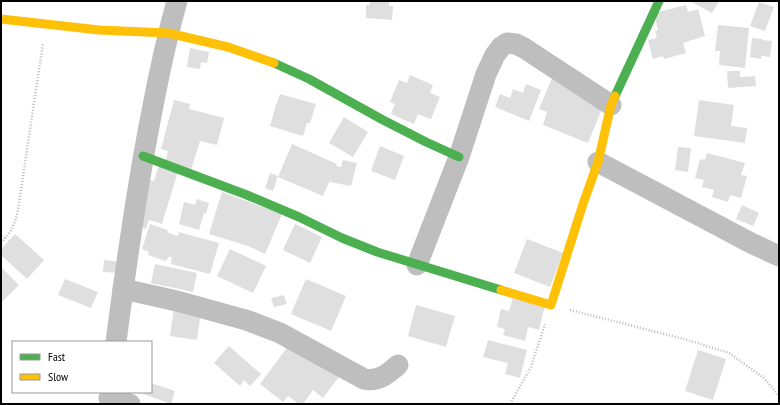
<svg xmlns="http://www.w3.org/2000/svg" width="780" height="405" font-family="'PT Sans Narrow',sans-serif">
	<rect width="100%" height="100%" fill="#fff"/>
	<g fill="#dfdfdf">
		<path d="M370,1H389V6H393L392,20L366,18V5H370Z"/>
		<path d="M690,1H719L712,13Z"/>
		<path d="M759,2L774,7L765,31L750,26Z"/>
		<path d="M686,5L688,12L698,9L705,36L683,43L686,53L664,59L663,56L653,59L648,40L657,38L655,31L658,30L654,13Z"/>
		<path d="M718,25L749,28L745,68L719,65L720,51H715Z"/>
		<path d="M752,38L763,39L762,40L772,41L770,57L761,56V59L750,57Z"/>
		<path d="M190,48L209,52L207,63L201,62L200,69L187,67Z"/>
		<path d="M727,71H740V77L755,76L756,86L728,88Z"/>
		<path d="M410,75L433,85L430,93L440,97L431,119L418,114L414,124L391,114L395,104L390,102L399,80L407,83Z"/>
		<path d="M553,76L603,106L588,143L543,125L547,112L539,109Z"/>
		<path d="M526,84L541,90L529,121L495,107L500,94L510,98L513,89L523,93Z"/>
		<path d="M280,94L316,104L310,123H307L303,136L270,126L276,105Z"/>
		<path d="M174,100L190,104L189,109L224,118L217,145L200,141L191,170L165,162L168,151L161,149Z"/>
		<path d="M699,100L734,105L731,126L747,128L745,143L694,136Z"/>
		<path d="M344,117L368,132L353,157L329,143Z"/>
		<path d="M292,144L337,164L336,166L341,167L343,160L357,163L351,186L330,182L331,178L323,196L278,177Z"/>
		<path d="M380,146L404,156L395,180L371,171Z"/>
		<path d="M678,147L691,148L688,172L675,170Z"/>
		<path d="M707,153L745,163L741,175L747,176L741,198L730,195L728,202L712,197L714,190L702,187L704,180L695,178L700,159L705,160Z"/>
		<path d="M159,165L178,171L162,224L149,220L146,229L135,225L149,180L154,181Z"/>
		<path d="M270,173L278,176L273,191L265,188Z"/>
		<path d="M222,192L282,214L265,254L248,246L209,234Z"/>
		<path d="M197,199L209,203L206,214L204,213L199,230L179,224L184,202L195,205Z"/>
		<path d="M742,205L759,213L753,226L736,219Z"/>
		<path d="M150,224L168,230L167,232L172,234L178,236L179,232L219,243L210,274L171,264L172,257H168L166,261L148,255L149,252L142,249Z"/>
		<path d="M295,224L322,237L310,263L283,250Z"/>
		<path d="M15,234L44,260L27,279L1,255V249Z"/>
		<path d="M527,239L563,253L550,287L514,273Z"/>
		<path d="M230,249L266,266L253,293L217,276Z"/>
		<path d="M104,260L120,262L119,273L103,272Z"/>
		<path d="M155,264L197,273L193,292L151,283Z"/>
		<path d="M1,267L19,285L1,303Z"/>
		<path d="M65,279L98,292L91,308L58,295Z"/>
		<path d="M306,279L346,296L331,331L291,314Z"/>
		<path d="M284,295L287,304L274,307L271,298Z"/>
		<path d="M513,297L545,305L539,330L528,327L525,341L503,335L505,329L497,327L501,309L509,311Z"/>
		<path d="M416,305L455,316L446,347L408,336Z"/>
		<path d="M174,307L201,312L197,340L170,336Z"/>
		<path d="M488,340L527,350L520,378L505,374L508,363L483,357Z"/>
		<path d="M289,345L339,377L323,398L313,390L303,404H299L288,396L283,402L260,384Z"/>
		<path d="M229,346L261,374L250,386L244,380L240,386L214,363Z"/>
		<path d="M698,350L726,359L713,400L685,391Z"/>
		<path d="M151,383L175,391L171,404L138,392H151Z"/>
	</g>
	<g fill="none" stroke-linecap="round" stroke-linejoin="round">
		<g stroke="#b9b9b9" stroke-width="2.5" stroke-dasharray="1 2" stroke-linecap="butt">
			<path d="M1,237L6,238"/>
			<path d="M1,243C11,233 15,224 18,210L43,43"/>
			<path d="M570,310L684,339L729,353L764,378L779,396"/>
			<path d="M510,404L531,367L545,324"/>
		</g>
		<g stroke="#bebebe" stroke-width="21">
			<path d="M598,162L751,243L779,256"/>
			<path d="M417,265L459,157L486,74L495,55L501,47L507,43L516,44L524,48L611,105"/>
			<path d="M123,289L177,301L246,320L280,333L364,379C378,382 388,374 398,365"/>
			<path d="M116,342C126,265 137,187 152,111C159,74 167,37 177,1"/>
			<path d="M109,398L130,404"/>
		</g>
		<g stroke="#4caf50" stroke-width="9">
			<path d="M274,63L309,79L383,120L426,142L459,157"/>
			<path d="M615,96L659,1"/>
			<path d="M143,156L247,195L299,217L342,238L377,252L501,290"/>
		</g>
		<g stroke="#ffc107" stroke-width="9">
			<path d="M1,19L99,30L168,33L228,47L274,63"/>
			<path d="M501,290L551,305L583,204L598,162L611,105L615,96"/>
		</g>
	</g>
	<rect width="780" height="405" fill="none" stroke="#000000" stroke-width="4"/>
	<rect x="12" y="341" width="140" height="52" fill="#ffffff" stroke="#999999"/>
	<rect x="20" y="354" width="20" height="6" fill="#4caf50" stroke="#999999"/>
	<text x="48" y="361" font-size="12" fill="#000000">Fast</text>
	<rect x="20" y="374" width="20" height="6" fill="#ffc107" stroke="#999999"/>
	<text x="48" y="381" font-size="12" fill="#000000">Slow</text>
</svg>
